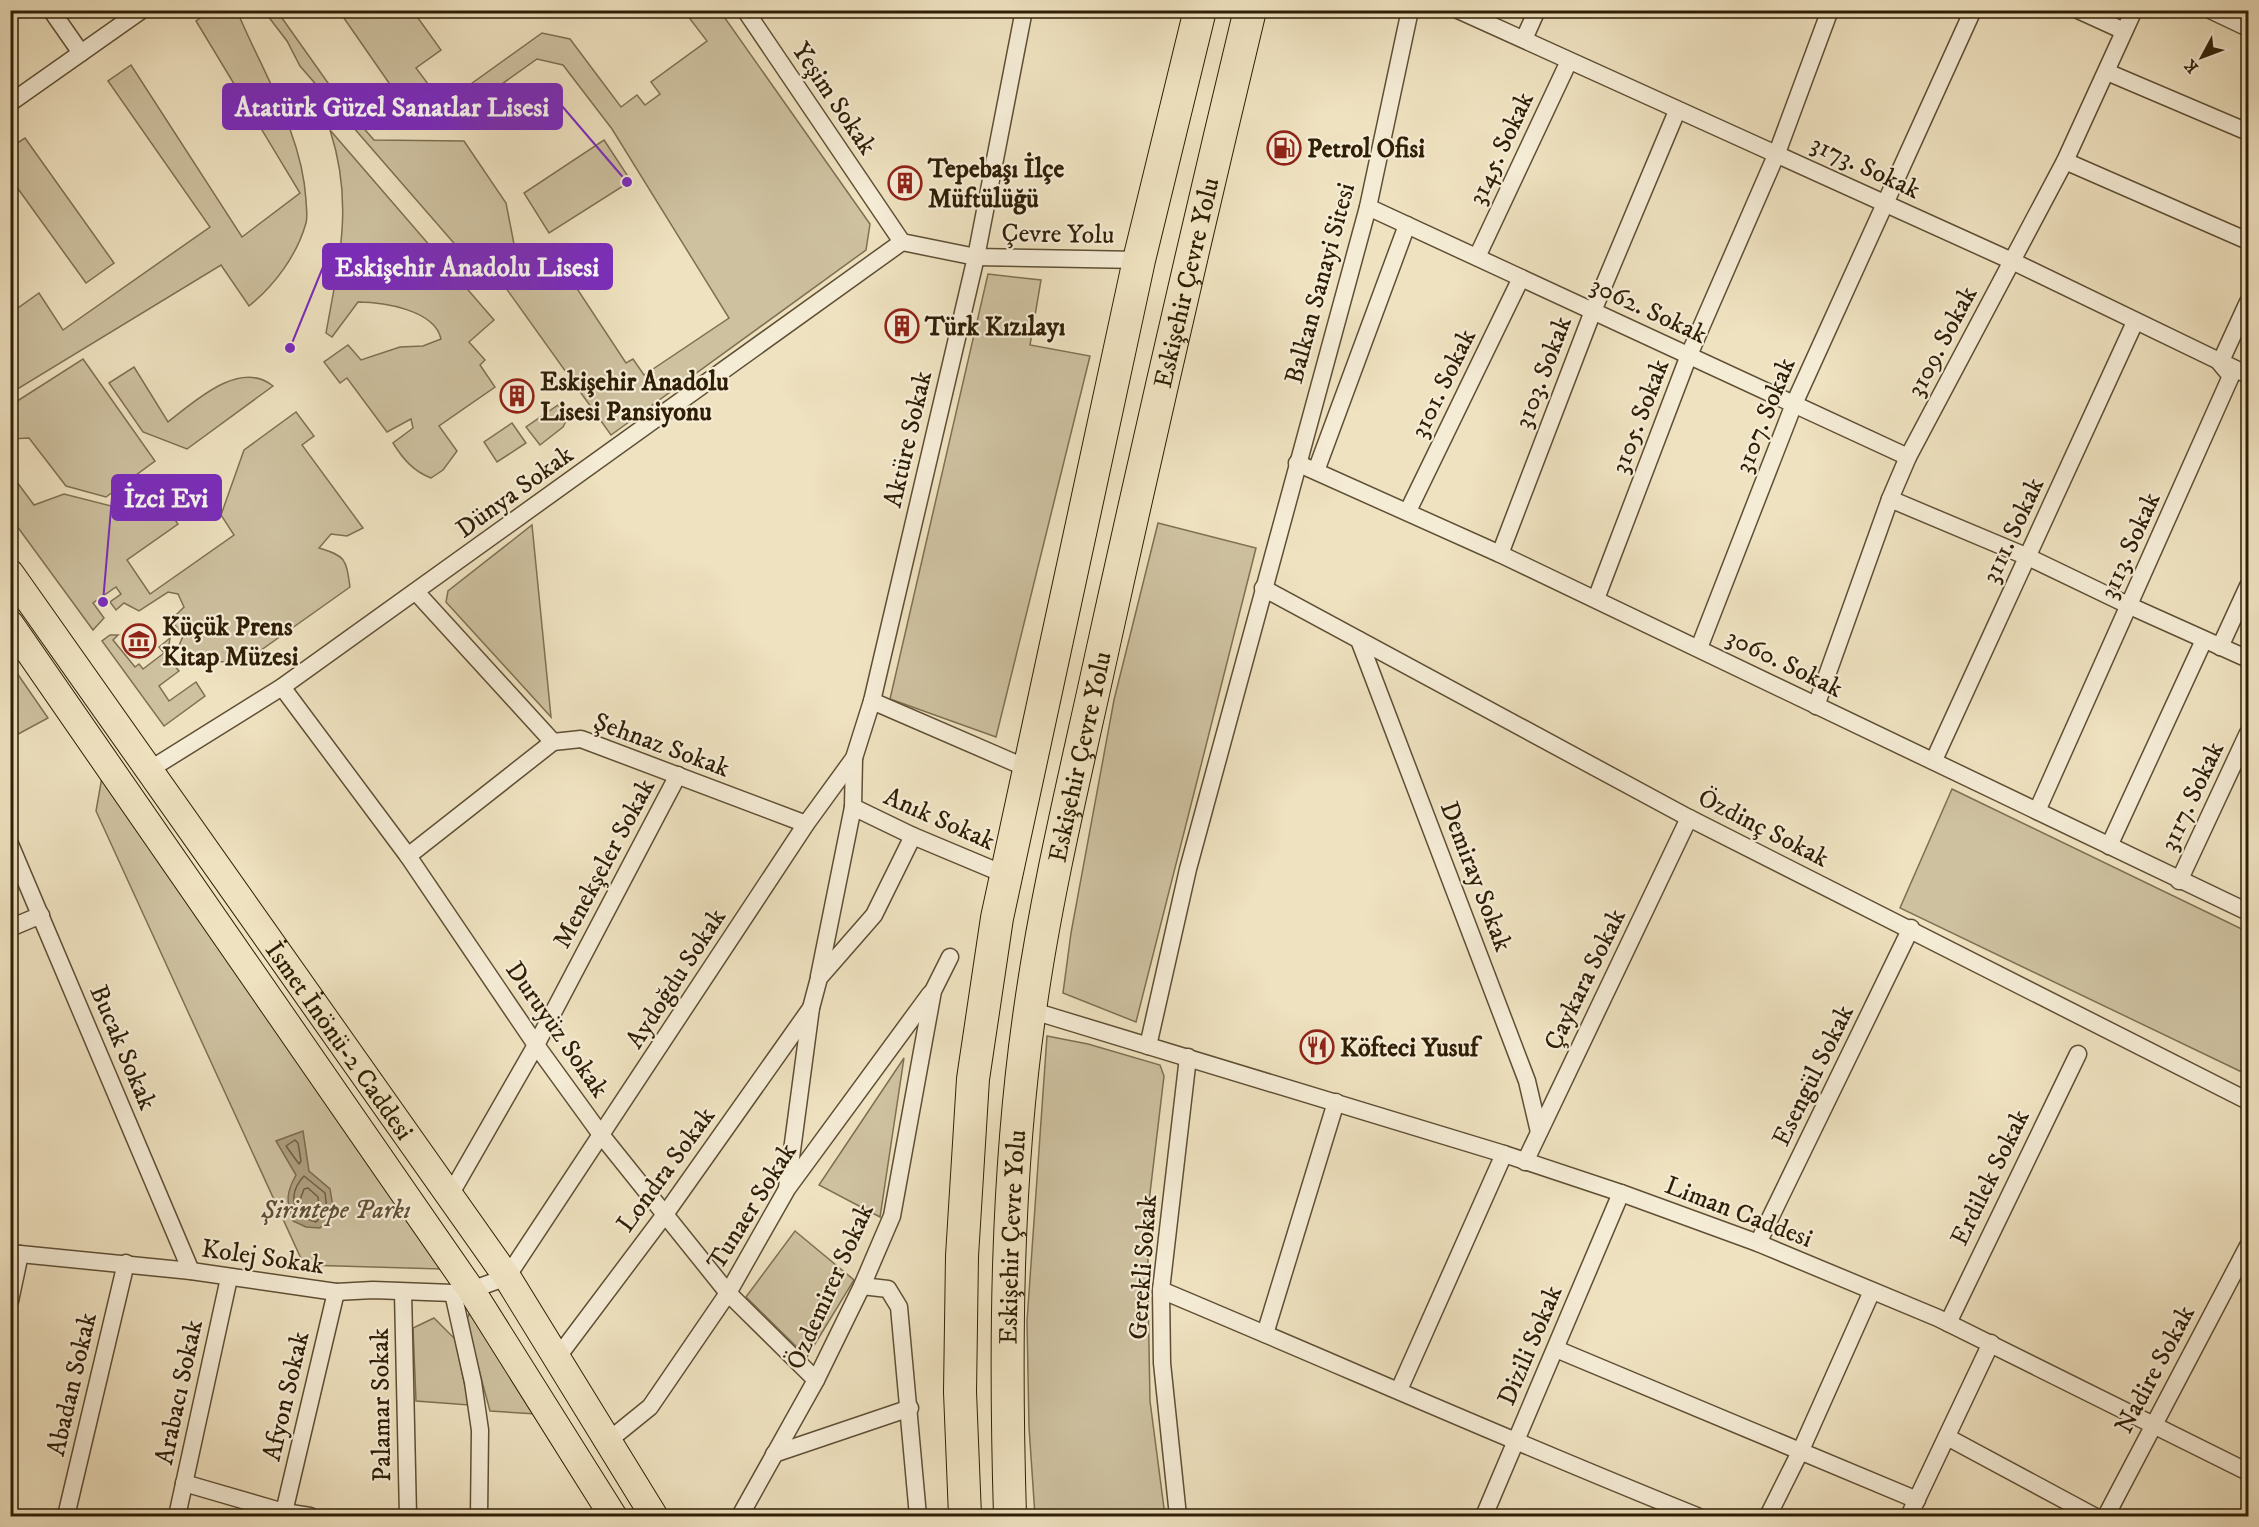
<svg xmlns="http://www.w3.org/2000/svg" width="2259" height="1527" font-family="'IM FELL DW Pica',serif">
	<rect width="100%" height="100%" fill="#efe2c0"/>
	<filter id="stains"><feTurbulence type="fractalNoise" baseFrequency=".00333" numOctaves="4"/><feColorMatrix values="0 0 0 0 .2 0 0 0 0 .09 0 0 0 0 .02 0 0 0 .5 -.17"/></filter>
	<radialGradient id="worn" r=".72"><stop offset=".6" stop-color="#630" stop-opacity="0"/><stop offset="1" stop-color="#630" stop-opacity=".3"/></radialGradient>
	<g fill="#cec1a0" stroke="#7e7052" stroke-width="1.5">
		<path d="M211,11H237C262,71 302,133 306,200C306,207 308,216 306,223C297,255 275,285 249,306L221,265L11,393V313L39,293L63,330L210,227L108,81L131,65L242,237L300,193L196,21Z"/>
		<path d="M264,11H277L345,107L374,140L464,141L506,203L514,244H536L563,282L570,278L626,363L633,359L644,375L729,318L612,129L563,65L537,59L450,121L414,119L339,11H413L441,50L416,68L443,104L542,33L570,39L621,107L637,95L645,105L660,94L651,82L707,41L684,11H720L870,224L866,250L611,435L498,277L479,272L300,66L287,41Z"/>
		<path d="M330,130L494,320L469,342L485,360L480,365L495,387L439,426L457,451L443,470L431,478C413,471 403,459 393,443L413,428L411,419L387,432L347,378L340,383L324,362L348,345L361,360L400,347L423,346L441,339C435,310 383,302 358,302L332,337L326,333C339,260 354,204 330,130Z"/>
		<path d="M25,138L114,263L86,283L16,186L11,189V147Z"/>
		<path d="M604,140L631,181L549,233L524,193Z"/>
		<path d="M988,274L1041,280L1030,345L1090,356L996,737L890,699Z"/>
		<path d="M83,359L155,461L106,497L66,486L29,438L11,439V405Z"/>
		<path d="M134,367L168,422C195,401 240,359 273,386L187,449L143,432L109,383Z"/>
		<path d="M558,405L567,419L563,427L540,445L526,427Z"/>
		<path d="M296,412L314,436L302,445L363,528L347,536L331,534L319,548C346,556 346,559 350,587L250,658L239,663L211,661L203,664L178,648L183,636L171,620L184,607L178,594L168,592L139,611L124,603L116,610L110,602L121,594L116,587L93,603L104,618L93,630L11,518V474L34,505L64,494L111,506L138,484L157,509L164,505L178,524L127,560L150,594L234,535L221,515L244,450Z"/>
		<path d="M512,423L526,443L497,462L484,442Z"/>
		<path d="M1158,523L1256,548L1136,1022L1063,993L1071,933L1114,700Z"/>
		<path d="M532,525L551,717L446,602L448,591Z"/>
		<path d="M110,635H118L113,640L135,667L139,664L143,669L164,653L159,647L170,638L167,657L179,671L159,686L169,701L196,682L205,696L164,726L102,641Z"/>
		<path d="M10,663L48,718L11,738H10Z"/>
		<path d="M102,777L441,1269L304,1265L96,811Z"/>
		<path d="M1952,789L2248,932V1075L1900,908Z"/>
		<path d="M1047,1036L1088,1044L1160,1065L1164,1076L1148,1210V1291L1150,1401L1165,1516H1035L1029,1427L1027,1321Z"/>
		<path d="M904,1058L880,1217L819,1185Z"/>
		<path d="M795,1231L854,1280L807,1357L746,1297Z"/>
		<path d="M469,1314L489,1331L536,1414L490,1411L466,1322Z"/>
		<path d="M434,1318L455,1339L469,1405L416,1401L413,1328Z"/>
	</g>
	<path fill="#ae9f80" stroke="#7b6b4f" stroke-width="1.5" d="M303,1131L309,1171L330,1189L334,1213L320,1228L306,1227L293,1221C286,1201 286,1193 296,1175L276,1141Z"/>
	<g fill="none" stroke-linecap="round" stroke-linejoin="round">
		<g stroke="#6e5e42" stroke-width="1.5">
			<path d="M295,1140L298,1143L301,1161L299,1164L286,1146Z"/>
			<path d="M304,1176L325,1193L327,1210L316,1222L299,1216C291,1201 292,1189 304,1176Z"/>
			<path d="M308,1188L318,1197L319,1208L313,1214L304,1211L300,1200L304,1189Z"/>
		</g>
		<g stroke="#5f4f34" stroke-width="19">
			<g id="street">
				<path d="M51,10L81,53"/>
				<path d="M745,10L902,242L976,257L1139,260"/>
				<path d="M1458,10L2012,261L2248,375"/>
				<path d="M2078,10L2124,31"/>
				<path d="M2210,10L2248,28"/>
				<path d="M1524,39L1537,10"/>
				<path d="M2107,72L2248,132"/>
				<path d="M10,103L142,10"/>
				<path d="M2065,161L2248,241"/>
				<path d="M1368,207L1908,457"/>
				<path d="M1477,257L1569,61"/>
				<path d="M1297,463L1500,554L2248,912"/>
				<path d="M1316,471L1407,225"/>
				<path d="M1890,499L2028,557L2130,606L2248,659"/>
				<path d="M1408,511L1521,278"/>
				<path d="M1500,554L1593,311L1677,111"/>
				<path d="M1263,588L1689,818L2248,1101"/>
				<path d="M417,593L553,742L581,739L806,824"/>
				<path d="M1596,599L1689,355L1777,153L1830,10"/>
				<path d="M1359,640L1527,1081L1539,1132"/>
				<path d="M2220,647L2248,586"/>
				<path d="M1699,648L1794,404L1973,10"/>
				<path d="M282,687L408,856L536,1045L602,1136L728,1293L816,1380"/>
				<path d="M872,701L1029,769"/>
				<path d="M1816,706L1890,499L1908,457L2065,161L2134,10"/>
				<path d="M1934,760L2135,322"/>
				<path d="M149,770L282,687L902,242"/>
				<path d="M853,807L913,836L1006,875"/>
				<path d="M2037,811L2231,376L2220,363L2248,302"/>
				<path d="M10,844L191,1271"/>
				<path d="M2109,846L2204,640"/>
				<path d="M408,856L553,742"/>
				<path d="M2179,881L2248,733"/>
				<path d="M10,928L41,915"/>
				<path d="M819,976L853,807L854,758"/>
				<path d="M1030,1010L1504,1154L1621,1193L1758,1243L1938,1318L2248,1472"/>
				<path d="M1148,1046L1188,869L1368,207L1410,10"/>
				<path d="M1525,1162L1689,818"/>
				<path d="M787,1188L811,1008L819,978L874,915L913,836"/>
				<path d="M450,1195L536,1045L678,775"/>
				<path d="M1758,1243L1911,928"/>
				<path d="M10,1253L191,1271L336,1292L373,1290L453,1293L471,1290L507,1277L806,824L854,758L872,701L976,257L1024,10"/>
				<path d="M862,1286L888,1289L899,1307L918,1516"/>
				<path d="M1161,1290C1340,1365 1517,1444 1697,1516"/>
				<path d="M403,1292L408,1516"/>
				<path d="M453,1293L473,1382L480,1430L479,1516"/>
				<path d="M10,1301L20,1254"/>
				<path d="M1948,1323L2078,1054"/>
				<path d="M1265,1334L1336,1102"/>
				<path d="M1556,1349L1917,1500"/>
				<path d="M557,1358L666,1213L811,1008"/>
				<path d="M1399,1390L1504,1154"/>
				<path d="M1947,1437L2094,1516"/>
				<path d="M608,1441L650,1407L728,1293L787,1189L930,994"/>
				<path d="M774,1454L910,1408"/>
				<path d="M184,1483L284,1512L310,1516"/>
				<path d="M284,1512L336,1292"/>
				<path d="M66,1516L126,1263"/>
				<path d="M177,1516L229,1278"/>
				<path d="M740,1516L816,1380L862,1286L892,1216L933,991L950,957"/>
				<path d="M1178,1516L1162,1363L1161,1290L1188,1057"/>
				<path d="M1484,1516L1621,1193"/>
				<path d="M1768,1516L1801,1450L1872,1291"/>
				<path d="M1909,1516L1991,1343"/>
				<path d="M2106,1516L2248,1246"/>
			</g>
		</g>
		<g stroke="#2f1e05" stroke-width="29">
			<g id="primary">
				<path id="s1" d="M10,573L507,1277L654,1516"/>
				<path d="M10,624L471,1290L613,1516"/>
			</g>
		</g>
		<g stroke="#2f1e05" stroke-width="34">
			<g id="highway">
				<path d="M965,1516L960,1392L962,1256L973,1079L997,918L1139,260L1200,10"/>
				<path id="s2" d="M1010,1516C1005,1348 1006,1177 1030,1010C1047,888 1077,768 1103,648C1150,435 1199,222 1250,10"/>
			</g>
		</g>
		<use href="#street" stroke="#f5ecd6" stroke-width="16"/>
		<use href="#primary" stroke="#efe2c0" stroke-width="27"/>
		<use href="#highway" stroke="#efe2c0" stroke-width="32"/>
	</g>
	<defs>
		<g id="fuel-ring" transform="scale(1.725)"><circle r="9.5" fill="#f5ecd6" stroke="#8f2418" stroke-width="1.5"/><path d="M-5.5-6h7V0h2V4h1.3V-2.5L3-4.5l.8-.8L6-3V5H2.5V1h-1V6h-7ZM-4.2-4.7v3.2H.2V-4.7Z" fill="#8f2418"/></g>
		<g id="building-ring" transform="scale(1.725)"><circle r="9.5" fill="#f5ecd6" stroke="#8f2418" stroke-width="1.5"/><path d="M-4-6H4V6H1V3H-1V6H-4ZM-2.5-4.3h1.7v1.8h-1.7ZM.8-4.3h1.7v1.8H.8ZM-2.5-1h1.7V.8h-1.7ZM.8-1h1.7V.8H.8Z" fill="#8f2418"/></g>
		<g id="museum-ring" transform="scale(1.725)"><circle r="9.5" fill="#f5ecd6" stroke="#8f2418" stroke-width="1.5"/><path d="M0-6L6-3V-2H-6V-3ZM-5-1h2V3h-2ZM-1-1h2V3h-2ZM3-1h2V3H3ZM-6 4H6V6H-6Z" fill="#8f2418"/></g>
		<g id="restaurant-ring" transform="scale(1.725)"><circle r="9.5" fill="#f5ecd6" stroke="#8f2418" stroke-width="1.5"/><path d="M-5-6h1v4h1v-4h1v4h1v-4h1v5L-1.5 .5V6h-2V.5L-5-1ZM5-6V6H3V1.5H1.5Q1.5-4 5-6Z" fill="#8f2418"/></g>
	</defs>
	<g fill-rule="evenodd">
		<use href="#fuel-ring" x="1284" y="148"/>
		<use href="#building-ring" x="905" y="183"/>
		<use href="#building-ring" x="902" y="326"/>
		<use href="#building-ring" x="517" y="396"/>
		<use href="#museum-ring" x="139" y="641"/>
		<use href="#restaurant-ring" x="1317" y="1047"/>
	</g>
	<g text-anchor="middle" stroke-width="4.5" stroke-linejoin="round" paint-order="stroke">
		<g font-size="26" fill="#2f1e05" stroke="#f5ecd6">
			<text transform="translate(835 98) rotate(56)" y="9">Yeşim Sokak</text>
			<text transform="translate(1500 148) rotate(-65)" y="9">3145. Sokak</text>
			<text transform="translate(1866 166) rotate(25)" y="9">3173. Sokak</text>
			<text transform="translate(1058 233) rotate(1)" y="9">Çevre Yolu</text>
			<text dy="9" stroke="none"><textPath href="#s2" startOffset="1251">Eskişehir Çevre Yolu</textPath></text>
			<text transform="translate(1319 283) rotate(-75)" y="9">Balkan Sanayi Sitesi</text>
			<text transform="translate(1649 309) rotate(25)" y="9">3062. Sokak</text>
			<text transform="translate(1941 341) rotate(-62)" y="9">3109. Sokak</text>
			<text transform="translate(1542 372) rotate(-69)" y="9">3103. Sokak</text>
			<text transform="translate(1442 383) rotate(-64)" y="9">3101. Sokak</text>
			<text transform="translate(1764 415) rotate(-68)" y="9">3107. Sokak</text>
			<text transform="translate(1639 416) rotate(-69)" y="9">3105. Sokak</text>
			<text transform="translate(907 439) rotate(-77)" y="9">Aktüre Sokak</text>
			<text transform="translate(514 491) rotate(-36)" y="9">Dünya Sokak</text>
			<text transform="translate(2012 530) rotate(-65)" y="9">3111. Sokak</text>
			<text transform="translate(2129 545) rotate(-66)" y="9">3113. Sokak</text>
			<text transform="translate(1785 662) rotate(26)" y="9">3060. Sokak</text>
			<text transform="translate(662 744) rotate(20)" y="9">Şehnaz Sokak</text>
			<text dy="9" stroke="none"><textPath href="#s2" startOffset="765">Eskişehir Çevre Yolu</textPath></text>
			<text transform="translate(2191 796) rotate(-65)" y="9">3117. Sokak</text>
			<text transform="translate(940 818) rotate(24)" y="9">Anık Sokak</text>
			<text transform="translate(1764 827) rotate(27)" y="9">Özdinç Sokak</text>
			<text transform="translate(603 863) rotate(-62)" y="9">Menekşeler Sokak</text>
			<text transform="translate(1477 876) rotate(69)" y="9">Demiray Sokak</text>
			<text transform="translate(675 978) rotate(-57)" y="9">Aydoğdu Sokak</text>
			<text transform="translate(1584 979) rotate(-64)" y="9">Çaykara Sokak</text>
			<text transform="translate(558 1029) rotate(55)" y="9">Duruyüz Sokak</text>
			<text dy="9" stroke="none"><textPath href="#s1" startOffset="572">İsmet İnönü-2 Caddesi</textPath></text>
			<text transform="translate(124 1047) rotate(67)" y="9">Bucak Sokak</text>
			<text transform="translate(1812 1075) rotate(-64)" y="9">Esengül Sokak</text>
			<text transform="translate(665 1169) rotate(-54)" y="9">Londra Sokak</text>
			<text transform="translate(1989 1177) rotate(-64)" y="9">Erdilek Sokak</text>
			<text transform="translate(751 1206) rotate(-58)" y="9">Tunaer Sokak</text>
			<text transform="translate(1739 1211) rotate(21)" y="9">Liman Caddesi</text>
			<text dy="9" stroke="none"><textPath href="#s2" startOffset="279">Eskişehir Çevre Yolu</textPath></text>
			<text transform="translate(263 1256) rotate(8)" y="9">Kolej Sokak</text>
			<text transform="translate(1142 1267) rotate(-86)" y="9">Gerekli Sokak</text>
			<text transform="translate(829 1286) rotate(-66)" y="9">Özdemirer Sokak</text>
			<text transform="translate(1529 1345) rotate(-67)" y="9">Dizili Sokak</text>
			<text transform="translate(2154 1369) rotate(-62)" y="9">Nadire Sokak</text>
			<text transform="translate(71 1384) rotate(-77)" y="9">Abadan Sokak</text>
			<text transform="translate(178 1392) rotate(-78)" y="9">Arabacı Sokak</text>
			<text transform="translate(285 1396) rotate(-77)" y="9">Afyon Sokak</text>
			<text transform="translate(380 1405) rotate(-91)" y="9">Palamar Sokak</text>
		</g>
		<g font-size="26" font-weight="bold" fill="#2f1e05" stroke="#f5ecd6" text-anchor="start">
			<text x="1307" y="157">Petrol Ofisi</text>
			<text x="928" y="177">Tepebaşı İlçe<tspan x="928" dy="30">Müftülüğü</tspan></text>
			<text x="925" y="335">Türk Kızılayı</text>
			<text x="540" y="390">Eskişehir Anadolu<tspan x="540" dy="30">Lisesi Pansiyonu</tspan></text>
			<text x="162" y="635">Küçük Prens<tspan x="162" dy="30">Kitap Müzesi</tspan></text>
			<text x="1340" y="1056">Köfteci Yusuf</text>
		</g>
		<g font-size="26" font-style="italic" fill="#5f4f34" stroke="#f5ecd6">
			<text x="336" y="1218">Şirintepe Parkı</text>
		</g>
	</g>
	<path fill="none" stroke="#7b2cbf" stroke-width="2" d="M627 182L562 106M290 348L323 267M103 602L112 497"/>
	<g fill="#7b2cbf" stroke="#f5ecd6" stroke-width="2">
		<circle cx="627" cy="182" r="6"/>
		<circle cx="290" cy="348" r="6"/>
		<circle cx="103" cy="602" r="6"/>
	</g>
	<g fill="#7b2cbf" stroke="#7b2cbf" stroke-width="2">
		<rect x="223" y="84" width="339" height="45" rx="6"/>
		<rect x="323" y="244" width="289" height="45" rx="6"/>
		<rect x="112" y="475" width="109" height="45" rx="6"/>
	</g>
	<g font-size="27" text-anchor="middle" font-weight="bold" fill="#fff">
		<text x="392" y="116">Atatürk Güzel Sanatlar Lisesi</text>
		<text x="467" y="276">Eskişehir Anadolu Lisesi</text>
		<text x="166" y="507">İzci Evi</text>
	</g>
	<rect width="2259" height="1527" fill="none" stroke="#efe2c0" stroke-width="36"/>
	<rect x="12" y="12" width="2235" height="1503" fill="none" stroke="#2f1e05" stroke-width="3"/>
	<rect x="18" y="18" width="2223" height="1491" fill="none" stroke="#2f1e05" stroke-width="1.5"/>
	<g transform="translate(2202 57) rotate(229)" stroke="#f5ecd6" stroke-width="4.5" paint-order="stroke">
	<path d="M0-4.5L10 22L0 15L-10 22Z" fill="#2f1e05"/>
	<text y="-9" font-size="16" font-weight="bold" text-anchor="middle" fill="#2f1e05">K</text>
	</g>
	<rect width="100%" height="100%" filter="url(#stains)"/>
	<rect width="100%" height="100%" fill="url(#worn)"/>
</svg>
